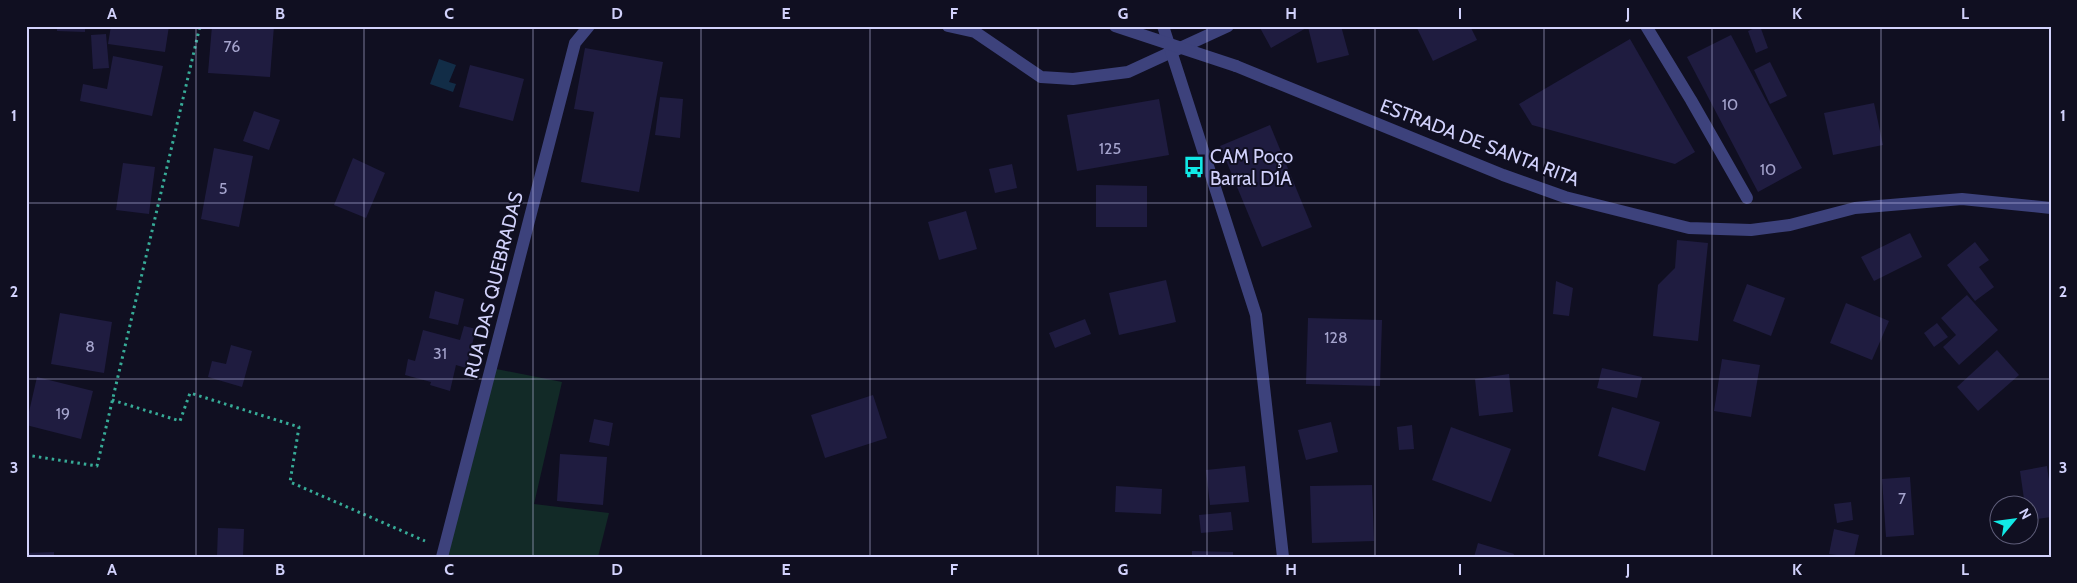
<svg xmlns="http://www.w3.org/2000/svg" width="2077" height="583" font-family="Cabin,sans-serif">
	<rect width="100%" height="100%" fill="#100f21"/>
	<path fill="#122a27" d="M491,368L562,382L534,504L609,513L598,557H442Z"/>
	<path fill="#122d47" d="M439,59L456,65L449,82L456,84L453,92L430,84Z"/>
	<g fill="#1f1c40">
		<path d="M57,26H85V32L57,31Z"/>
		<path d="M111,26H169L165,52L108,44Z"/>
		<path d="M212,26H274L270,77L208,73Z"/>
		<path d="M1259,26H1341L1349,55L1317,63L1308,27L1271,48Z"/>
		<path d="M1416,26H1470L1477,40L1433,61Z"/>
		<path d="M1760,26L1768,48L1756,53L1748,31Z"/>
		<path d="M106,34L109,68L93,69L91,35Z"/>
		<path d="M1731,35L1802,168L1758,192L1687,57Z"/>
		<path d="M1630,39L1695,152L1675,164L1532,125L1519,104Z"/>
		<path d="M585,48L663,62L639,192L581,182L594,112L574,109Z"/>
		<path d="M113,56L163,66L152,116L80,101L83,84L107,89Z"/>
		<path d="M1770,62L1787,96L1770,104L1754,70Z"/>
		<path d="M470,65L524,79L513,121L459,107Z"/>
		<path d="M660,97L683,99L680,138L655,135Z"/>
		<path d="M1159,99L1169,155L1077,171L1067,115Z"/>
		<path d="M1874,103L1883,145L1833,155L1824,113Z"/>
		<path d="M254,111L280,120L269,150L243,141Z"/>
		<path d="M1270,125L1312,227L1262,247L1220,146Z"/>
		<path d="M214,148L253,156L239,227L201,219Z"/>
		<path d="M353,158L385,173L366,218L334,205Z"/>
		<path d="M123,163L155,167L149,214L116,210Z"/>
		<path d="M1012,164L1017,188L995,193L989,169Z"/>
		<path d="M1096,185L1147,186V227H1096Z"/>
		<path d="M966,211L977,249L939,260L928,222Z"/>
		<path d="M1910,233L1922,257L1874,281L1861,257Z"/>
		<path d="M1677,240L1708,243L1698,341L1653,336L1658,285L1675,268Z"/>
		<path d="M1975,242L1989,260L1979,267L1994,287L1975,301L1947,265Z"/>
		<path d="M1166,280L1176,322L1119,335L1109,293Z"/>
		<path d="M1556,281L1573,288L1569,316L1553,314Z"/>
		<path d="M1747,284L1785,298L1771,336L1733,321Z"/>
		<path d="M435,291L464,299L458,325L429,318Z"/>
		<path d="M1967,295L1998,330L1959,365L1943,347L1956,335L1941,318Z"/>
		<path d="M1846,303L1889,321L1872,360L1830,343Z"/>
		<path d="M60,313L112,322L104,373L51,364Z"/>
		<path d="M1308,318L1382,320L1380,386L1306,384Z"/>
		<path d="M1085,319L1091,334L1055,348L1049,333Z"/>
		<path d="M1937,323L1948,337L1934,347L1924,333Z"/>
		<path d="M464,326L476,329L466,368L456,365L450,391L430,385L431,382L405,375L408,359L415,361L423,330L460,340Z"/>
		<path d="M231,345L252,351L242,387L208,377L212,361L226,364Z"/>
		<path d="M1997,350L2019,375L1978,411L1957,387Z"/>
		<path d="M1722,359L1760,365L1751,417L1714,411Z"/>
		<path d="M1602,368L1642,377L1637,398L1597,388Z"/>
		<path d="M1509,374L1513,412L1479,416L1475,379Z"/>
		<path d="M37,377L93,391L81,439L26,425Z"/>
		<path d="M873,395L887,438L825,458L811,415Z"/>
		<path d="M1612,407L1660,422L1645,471L1598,456Z"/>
		<path d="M594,419L613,423L609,446L589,442Z"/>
		<path d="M1331,422L1338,452L1306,460L1298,430Z"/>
		<path d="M1412,425L1414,449L1399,450L1397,427Z"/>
		<path d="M1451,427L1511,449L1491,502L1432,480Z"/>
		<path d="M560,454L607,457L603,505L557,501Z"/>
		<path d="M1245,466L1249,502L1210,505L1206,470Z"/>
		<path d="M2047,466L2051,495V517L2030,520V506H2025L2020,471Z"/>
		<path d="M1910,477L1914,535L1886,537L1882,479Z"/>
		<path d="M1372,485L1374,541L1312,543L1310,486Z"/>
		<path d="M1116,486L1162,489L1161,514L1115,512Z"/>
		<path d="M1851,502L1853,520L1837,523L1834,504Z"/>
		<path d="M1231,512L1233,530L1201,533L1199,515Z"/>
		<path d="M218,528L244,529L243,557H217Z"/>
		<path d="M1834,529L1859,535L1854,557L1829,554Z"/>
		<path d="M1478,543L1514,554L1513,557H1474Z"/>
		<path d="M1192,551L1233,552V557H1192Z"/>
		<path d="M54,552V557H26V553Z"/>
	</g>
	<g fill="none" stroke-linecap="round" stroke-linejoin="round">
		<g stroke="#37ab97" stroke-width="3" stroke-dasharray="2.5 4" stroke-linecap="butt">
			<path d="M112,400L180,421L190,393L299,427L290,482L425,541"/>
			<path d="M26,455L97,466L200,26"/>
		</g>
		<g stroke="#3d427c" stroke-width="12">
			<path d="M948,26L975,32L1041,77L1073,79L1128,72L1228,26"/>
			<path d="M1163,26L1256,315L1283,557"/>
			<path d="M1646,26L1691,100L1747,198"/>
			<path d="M1236,66L1503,175L1565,197L1689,228L1751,230L1790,225L1855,208L1962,199L2051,208"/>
			<path d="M442,557L575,43L589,26"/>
		</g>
		<path stroke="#3d427c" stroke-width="12" d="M1115,26L1236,66"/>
	</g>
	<path fill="none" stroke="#d2d2fc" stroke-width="1" stroke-opacity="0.55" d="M196,26V557M364,26V557M533,26V557M701,26V557M870,26V557M1038,26V557M1207,26V557M1375,26V557M1544,26V557M1712,26V557M1881,26V557M26,203H2051M26,379H2051"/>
	<defs>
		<g id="bus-bare" transform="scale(1.725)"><path d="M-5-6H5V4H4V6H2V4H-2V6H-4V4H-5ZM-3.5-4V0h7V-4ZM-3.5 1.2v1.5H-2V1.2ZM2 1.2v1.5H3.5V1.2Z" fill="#11e9e6" stroke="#100f21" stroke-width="2.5" paint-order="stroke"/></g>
	</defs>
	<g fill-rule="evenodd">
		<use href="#bus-bare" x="1194" y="167"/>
	</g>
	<g text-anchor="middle" stroke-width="4" stroke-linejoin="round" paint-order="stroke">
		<g font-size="16" fill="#a5a4cd">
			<text x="232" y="52">76</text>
			<text x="1730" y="110">10</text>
			<text x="1110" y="154">125</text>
			<text x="1768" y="175">10</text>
			<text x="223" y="194">5</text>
			<text x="1336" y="343">128</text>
			<text x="90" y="352">8</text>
			<text x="440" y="359">31</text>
			<text x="63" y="419">19</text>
			<text x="1902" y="504">7</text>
		</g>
		<g font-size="19" fill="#d2d2fc" stroke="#100f21">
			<text transform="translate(1480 142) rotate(21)" y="7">ESTRADA DE SANTA RITA</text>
			<text transform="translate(493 285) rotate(-76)" y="7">RUA DAS QUEBRADAS</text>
		</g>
		<g font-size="19" fill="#d2d2fc" stroke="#100f21" text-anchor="start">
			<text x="1210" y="163">CAM Poço<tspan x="1210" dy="22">Barral D1A</tspan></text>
		</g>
	</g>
	<rect width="2077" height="583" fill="none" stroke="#100f21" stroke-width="55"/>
	<g transform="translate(2014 520) rotate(61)"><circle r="24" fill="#100f21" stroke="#5e5d79"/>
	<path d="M0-4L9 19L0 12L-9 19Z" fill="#11e9e6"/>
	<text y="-8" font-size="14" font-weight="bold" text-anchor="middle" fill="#d2d2fc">N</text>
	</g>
	<rect x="28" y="28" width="2022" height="528" fill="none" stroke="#d2d2fc" stroke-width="2"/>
	<g font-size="16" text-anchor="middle" font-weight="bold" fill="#d2d2fc">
		<text x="112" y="19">A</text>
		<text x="280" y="19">B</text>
		<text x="449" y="19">C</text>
		<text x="617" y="19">D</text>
		<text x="786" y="19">E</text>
		<text x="954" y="19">F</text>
		<text x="1123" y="19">G</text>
		<text x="1291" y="19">H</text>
		<text x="1460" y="19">I</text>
		<text x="1628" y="19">J</text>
		<text x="1797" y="19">K</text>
		<text x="1965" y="19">L</text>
		<text x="14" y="121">1</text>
		<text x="2063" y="121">1</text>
		<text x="14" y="297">2</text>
		<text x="2063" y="297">2</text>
		<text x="14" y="473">3</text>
		<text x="2063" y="473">3</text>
		<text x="112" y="575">A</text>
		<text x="280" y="575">B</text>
		<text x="449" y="575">C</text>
		<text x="617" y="575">D</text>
		<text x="786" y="575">E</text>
		<text x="954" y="575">F</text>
		<text x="1123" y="575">G</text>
		<text x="1291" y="575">H</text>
		<text x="1460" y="575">I</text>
		<text x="1628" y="575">J</text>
		<text x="1797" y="575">K</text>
		<text x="1965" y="575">L</text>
	</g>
</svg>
